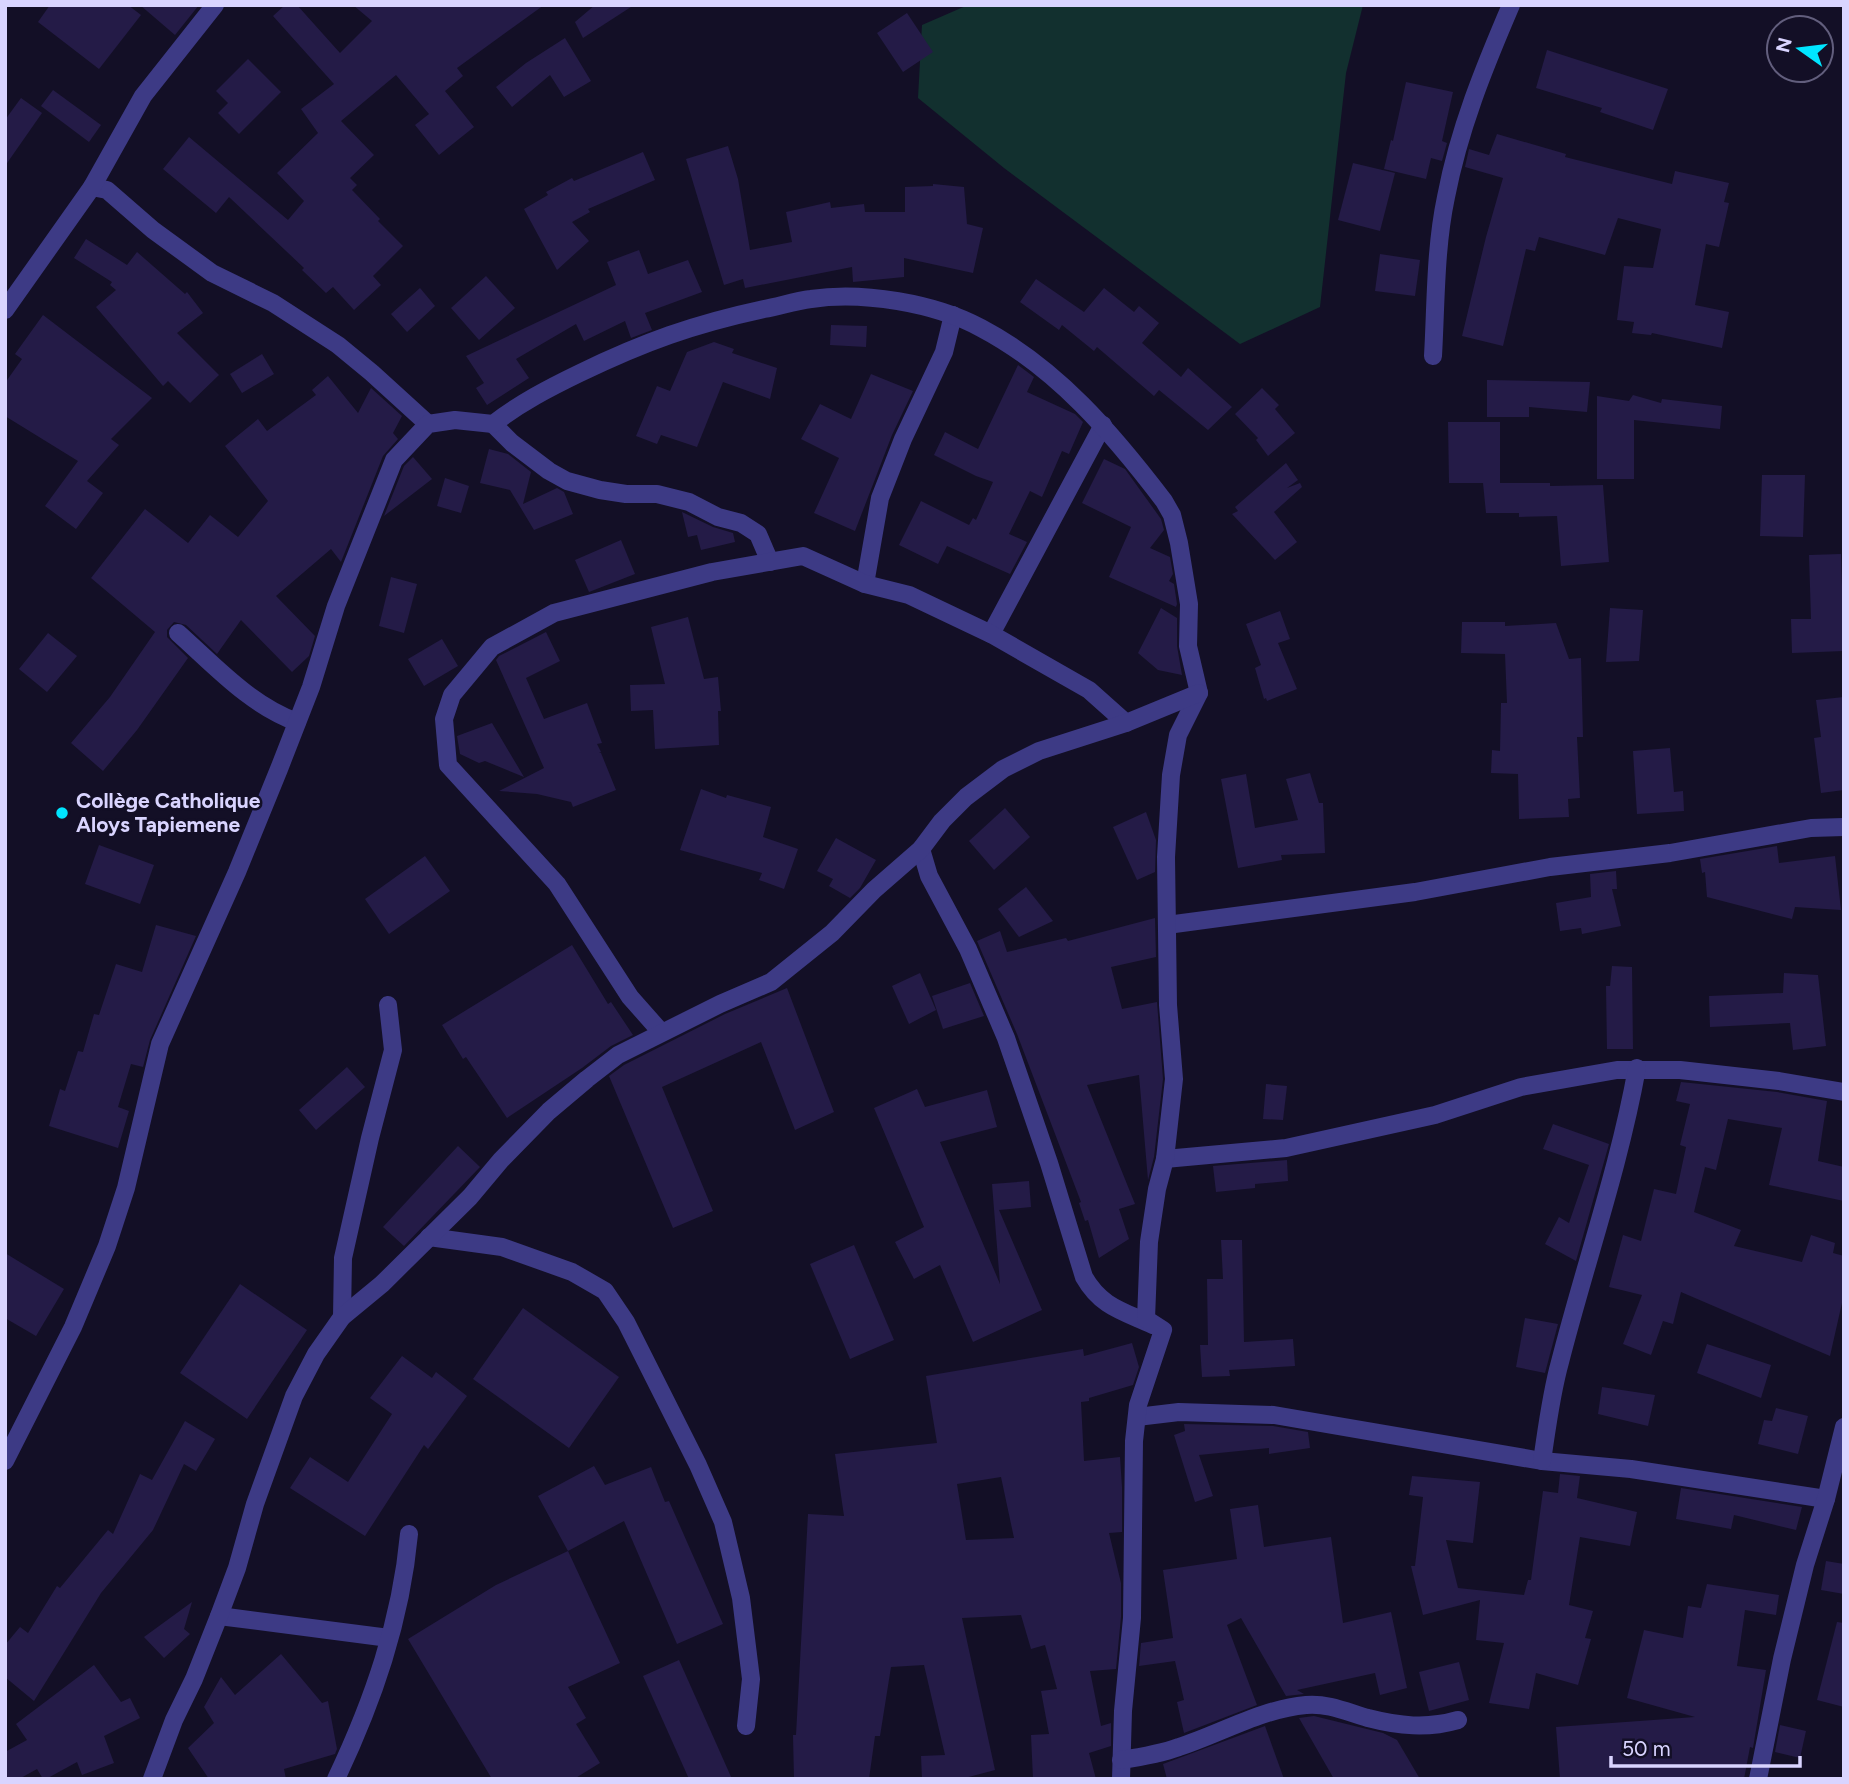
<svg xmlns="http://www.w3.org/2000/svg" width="1849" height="1784" font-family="Figtree,sans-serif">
	<rect width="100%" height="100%" fill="#130f26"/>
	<path fill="#12302f" d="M968,5H1363L1346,73L1320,307L1240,344L1004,168L918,98L922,25Z"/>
	<g fill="#241b47" fill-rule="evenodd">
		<path d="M50,5H128L141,15L99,69L38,22Z"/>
		<path d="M140,5H199L175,35Z"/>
		<path d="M285,5H297L340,53L372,21L353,5H544L457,68L463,76L445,91L474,127L439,155L415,125L429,114L396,75L341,121L374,155L350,178L357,185L352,190L380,219L378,221L403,246L373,276L381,285L354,310L333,287L326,293L302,270L304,268L229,197L216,213L163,169L189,137L288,220L304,201L277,173L318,133L301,109L334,84L273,16Z"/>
		<path d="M595,5H634L583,38L575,22Z"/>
		<path d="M907,13L933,52L903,72L877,33Z"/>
		<path d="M565,38L591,81L564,97L550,75L512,107L496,87L526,63Z"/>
		<path d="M1547,50L1668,89L1653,130L1600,112L1602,108L1536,88Z"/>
		<path d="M248,59L281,92L239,134L218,113L228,103L216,91Z"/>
		<path d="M1406,82L1453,92L1442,141L1447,143L1442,161L1431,158L1426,179L1384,169L1391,140L1393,141Z"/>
		<path d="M53,90L101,125L89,142L41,106Z"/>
		<path d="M21,98L42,113L5,166V120Z"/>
		<path d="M1497,134L1566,154L1565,157L1672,184L1675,171L1729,183L1724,202L1729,203L1719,247L1706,244L1695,305L1729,312L1722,348L1652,333L1651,335L1632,333L1634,322L1617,320L1624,266L1653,268L1661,229L1618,218L1605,255L1539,237L1535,251L1526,249L1503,346L1462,336L1486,237L1503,178L1465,167L1469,149L1489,155Z"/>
		<path d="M728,146L738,179L750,250L792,242L786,212L830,202L831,208L864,204L865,212H905V187L933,186V184L964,187L967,224L983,228L973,273L904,258V277L853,282L852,267L745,288L743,279L724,285L686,159Z"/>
		<path d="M643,152L655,180L588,209L590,212L572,222L589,241L557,270L524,209L548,195L546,192L572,178L574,181Z"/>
		<path d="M1353,163L1395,173L1380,231L1338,220Z"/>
		<path d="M86,239L127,265L137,252L185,294L187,292L203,313L177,333L219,375L190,403L168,381L163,386L96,307L116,290L110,285L112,282L74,258Z"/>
		<path d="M639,250L648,274L688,260L702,292L645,313L652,330L631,338L625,321L584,341L576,324L516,359L529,378L487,405L476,388L484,383L466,356L616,285L607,262Z"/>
		<path d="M1380,254L1420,260L1415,296L1375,291Z"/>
		<path d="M486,276L515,308L479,340L451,308Z"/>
		<path d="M1036,279L1084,312L1104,288L1134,312L1139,306L1159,323L1142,343L1181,377L1188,368L1232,407L1208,430L1159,390L1154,396L1097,347L1094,351L1062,325L1059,330L1020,302Z"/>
		<path d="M420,288L435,306L407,332L391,314Z"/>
		<path d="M43,315L152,398L111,439L119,445L87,481L103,493L76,529L45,506L78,461L5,416V383L22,359L15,354Z"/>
		<path d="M831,325L867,326L866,347L830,345Z"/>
		<path d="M714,342L734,349L732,353L777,368L770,399L723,382L697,447L661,435L657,444L636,436L657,386L670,391L687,352Z"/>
		<path d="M262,354L274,374L242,393L230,374Z"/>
		<path d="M1018,365L1034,377L1027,392L1075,414L1083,422L1069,454L1062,451L1042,497L1030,491L1009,534L1027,542L1010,574L947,546L938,564L899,545L921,501L969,525L973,518L976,520L993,482L976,476L934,455L945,432L978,449Z"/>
		<path d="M871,374L913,391L892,435L855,531L814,513L839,458L801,439L820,404L851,419Z"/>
		<path d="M328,376L358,413L371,388L402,416L393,433L398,439L383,456L341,562L331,549L276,596L315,636L309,656L292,672L241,620L217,654L186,625L174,622L167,630V637L188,658L137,730L103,771L71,743L110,697L155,632L91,578L145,509L188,543L210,515L238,537L268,501L225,446L258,419L267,431L316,395L312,390Z"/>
		<path d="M1487,380L1590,382L1587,412L1529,407V417H1487Z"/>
		<path d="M1262,388L1279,405L1275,409L1295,433L1268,456L1256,440L1258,438L1235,414Z"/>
		<path d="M1633,395L1661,403L1662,399L1722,406L1720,429L1634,420V479H1597V396L1629,401Z"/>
		<path d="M1448,422H1500V483H1449Z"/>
		<path d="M489,449L508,454L531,472L523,504L557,488L564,492L573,514L534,530L510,490L480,483Z"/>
		<path d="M413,457L432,479L384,516L404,466Z"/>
		<path d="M1104,459L1125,469L1161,519L1164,530L1150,548L1170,557L1173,574L1169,581L1174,584L1177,604L1176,607L1109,577L1131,527L1082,503Z"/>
		<path d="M1286,463L1298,480L1287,488L1300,483L1302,487L1274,512L1297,542L1275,560L1232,514L1238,511L1235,507Z"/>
		<path d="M1762,475H1805L1803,537L1760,536Z"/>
		<path d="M445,478L469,486L461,513L437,506Z"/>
		<path d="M1483,483H1550V486L1603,485L1609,562L1561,566L1557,516L1519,517V513H1486Z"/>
		<path d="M682,512L713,527L733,533L735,542L701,550L697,535L688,537Z"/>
		<path d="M621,540L635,574L589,592L575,560Z"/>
		<path d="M1841,554L1844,651L1792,653L1791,619H1811L1809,555Z"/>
		<path d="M391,577L417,584L404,633L379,626Z"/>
		<path d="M1161,608L1177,618V646L1182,675L1158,670L1138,653Z"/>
		<path d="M1610,608L1643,610L1639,661L1606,662Z"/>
		<path d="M1280,611L1290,639L1278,643L1297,689L1267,701L1266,698L1264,699L1255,668L1261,665L1246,624Z"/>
		<path d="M688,617L704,679L718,677L721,711H718L719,745L655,749L653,710L631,711L630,685L665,684L651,627Z"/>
		<path d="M1462,622H1505V626L1556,623L1569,659L1581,658L1583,737H1577L1580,798L1568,799L1569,817L1519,819L1518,774L1491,773L1492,750L1500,751L1501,703H1507L1505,654L1461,653Z"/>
		<path d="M546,632L560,661L526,678L544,719L587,703L602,743L597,744L601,752L599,753H601L616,790L573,807L571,802L537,794L499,791L544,768L496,660L499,656Z"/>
		<path d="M48,633L77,656L47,692L19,669Z"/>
		<path d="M442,639L458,666L424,686L408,659Z"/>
		<path d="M1844,697V790L1821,793L1814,738L1821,737L1816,700Z"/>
		<path d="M492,723L524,777L485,761L479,763L460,754L457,736Z"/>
		<path d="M1670,748L1674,792L1683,791L1684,811L1637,814L1633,751Z"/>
		<path d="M1310,773L1319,803H1323L1325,853L1281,855L1282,860L1238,868L1221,779L1246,774L1255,828L1298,820L1286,779Z"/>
		<path d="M701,789L726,798L727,795L771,807L763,837L798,849L784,889L759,880L762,873L680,850Z"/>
		<path d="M1005,808L1030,837L994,870L969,841Z"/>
		<path d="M1146,812L1156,840L1155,872L1137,880L1113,827Z"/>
		<path d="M836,838L876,860L860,888L850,898L829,886L833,879L817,871Z"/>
		<path d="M99,845L154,865L140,904L85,884Z"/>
		<path d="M1777,846L1779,863L1835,856L1841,910L1795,907L1792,919L1707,897L1705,872L1702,873L1700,859Z"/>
		<path d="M425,856L450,891L389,934L365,899Z"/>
		<path d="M1616,871L1617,889H1612L1621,926L1582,934L1581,928L1560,931L1556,903L1591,897L1590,874Z"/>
		<path d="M1026,887L1053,921L1019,937L998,909Z"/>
		<path d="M1155,918L1156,957L1111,967L1122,1009L1157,1002L1163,1079L1154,1157L1148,1180L1139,1075L1087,1085L1135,1204L1119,1209L1129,1239L1099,1258L1088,1220L1085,1221L1079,1203L1081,1202L1017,1034L977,941L1000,931L1007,952L1066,938L1068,941Z"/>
		<path d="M156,925L196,936L150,1040L143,1067L131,1064L118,1107L129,1111L118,1148L49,1126L60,1089L65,1091L78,1051L83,1052L94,1014L99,1015L116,964L142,972Z"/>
		<path d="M572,945L608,1004L611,1002L633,1035L611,1046L582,1068L507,1118L466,1057L463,1059L442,1025Z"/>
		<path d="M1612,966L1632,967L1633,1049H1607L1606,986H1610Z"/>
		<path d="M920,973L936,1010L909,1024L892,986Z"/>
		<path d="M1784,973L1818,975L1826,1046L1793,1050L1790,1023L1710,1027L1709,996L1783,993Z"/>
		<path d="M970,983L984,1016L943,1029L932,996Z"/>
		<path d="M787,988L834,1112L795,1130L761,1042L662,1087L713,1211L673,1228L609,1076L624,1065L725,1014Z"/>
		<path d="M347,1067L365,1087L316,1130L299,1110Z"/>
		<path d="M1681,1082L1777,1092L1827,1101L1818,1161L1844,1167V1201L1769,1185L1782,1128L1728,1119L1716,1170L1705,1167L1694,1212L1741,1230L1734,1246L1802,1262L1811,1235L1835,1243L1833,1253L1844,1256V1294L1830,1356L1681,1292L1673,1324L1663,1321L1651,1355L1623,1344L1642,1295L1609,1287L1623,1235L1641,1241L1654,1189L1676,1194L1686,1147L1680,1145L1690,1104L1676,1101Z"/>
		<path d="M1266,1084L1287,1086L1283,1120L1263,1119Z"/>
		<path d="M917,1089L925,1107L987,1090L997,1127L940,1142L1000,1284L992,1184L1029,1181L1031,1207L999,1210L1042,1310L973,1342L940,1265L914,1279L895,1242L924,1227L874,1108Z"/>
		<path d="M1553,1124L1609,1144L1576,1261L1545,1244L1559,1217L1569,1223L1589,1165L1543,1149Z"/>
		<path d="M458,1146L480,1167L404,1246L383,1227Z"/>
		<path d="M1287,1160L1288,1181L1255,1184V1188L1216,1192L1213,1166Z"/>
		<path d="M1221,1240H1242L1244,1342L1293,1339L1295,1366L1229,1370L1230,1376L1202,1377L1200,1345H1208L1207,1279H1223Z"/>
		<path d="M854,1245L894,1340L850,1359L810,1264Z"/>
		<path d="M5,1253L64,1289L36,1336L5,1318Z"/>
		<path d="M240,1284L307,1330L247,1419L180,1373Z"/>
		<path d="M523,1308L619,1377L569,1448L473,1379Z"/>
		<path d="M1525,1318L1558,1324L1545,1373L1516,1367Z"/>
		<path d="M1132,1343L1139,1367L1133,1385L1089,1398V1401L1081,1402L1084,1461L1120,1457L1122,1487V1532L1109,1533L1121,1583V1617L1116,1669L1090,1671L1101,1726L1111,1723V1746L1089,1753L1096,1779H1033L1031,1735L1049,1734L1041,1691L1057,1689L1045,1645L1031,1649L1021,1615L962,1618L995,1770L961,1779H922L921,1756L945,1755L924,1665L891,1667L880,1736H875L869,1779H794L793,1735H796L808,1514L844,1516L835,1454L937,1443L926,1376L1083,1349L1084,1356ZM1001,1477L1014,1538L966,1540L957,1484Z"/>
		<path d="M1707,1344L1771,1365L1761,1398L1697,1373Z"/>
		<path d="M402,1356L432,1378L436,1372L467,1396L428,1449L424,1445L365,1536L290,1488L310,1457L348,1482L392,1414L370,1398Z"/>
		<path d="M1602,1387L1655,1395L1648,1426L1598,1414Z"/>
		<path d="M1776,1408L1808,1416L1798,1454L1758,1444L1764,1420L1772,1421Z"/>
		<path d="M185,1421L215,1439L196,1471L184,1464L153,1530L101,1593L34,1701L5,1677V1645L20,1627L28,1633L57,1586L60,1588L108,1530L113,1534L140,1474L152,1480Z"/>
		<path d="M1184,1424L1273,1426L1308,1432L1310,1448L1269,1454V1448L1199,1455L1213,1496L1195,1502L1174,1435L1185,1431Z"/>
		<path d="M594,1466L605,1485L651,1467L665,1502L669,1501L723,1624L677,1644L624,1521L568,1551L538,1496Z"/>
		<path d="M1560,1474L1580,1476L1577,1498L1637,1512L1630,1546L1580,1537L1569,1605L1593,1611L1585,1638L1591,1639L1578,1685L1536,1673L1529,1709L1489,1703L1504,1643L1476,1640L1480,1600L1423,1615L1411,1566H1415L1423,1497L1409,1495L1412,1476L1480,1482L1473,1543L1446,1540L1458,1588L1524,1595L1528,1580H1531L1543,1491L1558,1493Z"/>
		<path d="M1681,1488L1802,1507L1796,1530L1734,1515L1731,1529L1676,1519Z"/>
		<path d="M1258,1505L1264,1547L1331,1537L1343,1623L1391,1612L1407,1688L1380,1695L1375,1673L1297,1690L1304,1694L1286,1696L1241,1618L1227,1625L1257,1705L1184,1733L1177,1702L1184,1700L1175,1661L1139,1666L1141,1643L1173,1638L1163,1570L1237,1559L1230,1509Z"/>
		<path d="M568,1551L620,1663L568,1687L586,1718L576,1724L600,1763L574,1779H492L408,1639L496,1585Z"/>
		<path d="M1826,1561L1844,1564V1594L1821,1590Z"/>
		<path d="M1707,1584L1779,1595L1776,1615L1745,1610L1737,1666L1766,1670L1753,1748L1750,1747L1744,1779H1560L1556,1727L1695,1717L1627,1698L1644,1630L1683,1638L1688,1606L1701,1608Z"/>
		<path d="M192,1602L184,1629L190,1634L164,1658L144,1637Z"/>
		<path d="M1837,1622L1844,1623V1707L1817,1700Z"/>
		<path d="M281,1654L322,1703L328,1701L337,1749L335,1754L284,1769L286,1779H209L188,1748L214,1723L204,1707L221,1677L235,1695Z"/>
		<path d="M679,1660L732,1779H689L643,1676Z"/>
		<path d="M1459,1662L1469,1700L1429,1711L1419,1672Z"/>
		<path d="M94,1665L121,1702L130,1698L140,1718L104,1736L114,1763L82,1775L77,1762L46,1779H43L37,1769L19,1779H5V1752L27,1740L16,1724Z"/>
		<path d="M1314,1716L1383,1733L1397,1740L1420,1779H1334L1299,1718Z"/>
		<path d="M1780,1725L1806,1731L1800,1758L1775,1752Z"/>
		<path d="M1265,1726L1284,1779H1167L1163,1764Z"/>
	</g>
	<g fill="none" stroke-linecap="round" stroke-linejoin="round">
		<g stroke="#3d3a85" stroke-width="18">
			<path d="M92,187L107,190L153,230L212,273L273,303L338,345L372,373L428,424"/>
			<path d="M5,310L92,187L143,96L215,5"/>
			<path d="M1433,356C1436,304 1435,249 1446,197C1459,129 1484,68 1511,5"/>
			<path d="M493,424L512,443L549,471L567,481L600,490L626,494H657L689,502L718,517L741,523L758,534L770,562"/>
			<path d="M865,584L880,498L903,439L944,352L953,315"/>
			<path d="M178,633C215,666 250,705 297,722"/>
			<path d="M991,634L1103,425"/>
			<path d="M921,849L929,876L968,949L1006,1038L1049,1163L1084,1277C1101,1307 1123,1311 1153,1325"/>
			<path d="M1167,925L1415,892L1550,867L1670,853L1811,828L1844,827"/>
			<path d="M661,1032L630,997L557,884L448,765L444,719L452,695L492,647L554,613L712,572L803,556L865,584L909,595L991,634L1089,690L1126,723"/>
			<path d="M1165,1159L1286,1148L1435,1115L1521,1087L1617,1070H1680L1779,1081L1844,1092"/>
			<path d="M429,1237L502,1247L572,1272L605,1291L626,1322L698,1465L723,1522L741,1598L751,1679L746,1726"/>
			<path d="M342,1317L343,1258L370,1138L393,1050L388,1005"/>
			<path d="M1137,1417L1179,1412L1274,1415L1542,1461L1631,1469L1826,1499"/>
			<path d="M5,1461L73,1327L107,1246L126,1188L160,1044L237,872L279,769L311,687L336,606L394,460L428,424L455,420L493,424C520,403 549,388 580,373C644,342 694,324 764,309C780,306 795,301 811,299C862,291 935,303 981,328C1057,368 1113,434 1164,501L1172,515L1179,543L1189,604L1188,646L1199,693L1178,735L1171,775L1166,857L1168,1005L1174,1079L1165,1159L1157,1189L1149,1242L1146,1319L1163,1330L1138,1405L1134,1441L1132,1618L1123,1711L1121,1779"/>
			<path d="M1542,1461C1547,1428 1551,1394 1560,1362C1585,1264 1619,1168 1637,1068"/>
			<path d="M219,1616L389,1638"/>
			<path d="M1121,1760C1141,1757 1160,1754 1179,1747C1220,1734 1261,1709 1306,1705C1328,1703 1347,1712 1368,1718C1399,1726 1427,1729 1458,1720"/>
			<path d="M152,1779L174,1720L194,1679L219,1616L237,1568L255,1504L294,1396L316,1354L342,1317L382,1284L470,1197L501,1160L549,1111L587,1079L618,1055L720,1004L771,982L832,933L874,890L921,849L942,821L966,797L1003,769L1039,751L1126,723L1199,693"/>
			<path d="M336,1779C373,1701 401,1621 409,1534"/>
			<path d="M1758,1779L1782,1659L1805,1565L1826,1499L1844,1427"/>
		</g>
	</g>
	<circle fill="#00e5ff" stroke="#130f26" stroke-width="2.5" cx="62" cy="813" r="7"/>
	<g text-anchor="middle" stroke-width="5" stroke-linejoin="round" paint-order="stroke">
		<g font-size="21" font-weight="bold" fill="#d9d4ff" stroke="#130f26" text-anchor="start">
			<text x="76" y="808">Collège Catholique<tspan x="76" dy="24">Aloys Tapiemene</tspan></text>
		</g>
	</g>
	<rect width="1849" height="1784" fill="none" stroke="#d9d4ff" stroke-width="14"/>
	<g transform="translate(1800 49) rotate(284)"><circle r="33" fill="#130f26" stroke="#625e7d" stroke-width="2"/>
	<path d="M0-5L12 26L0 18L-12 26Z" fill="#00e5ff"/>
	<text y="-10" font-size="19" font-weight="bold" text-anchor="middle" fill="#d9d4ff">N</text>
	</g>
	<path d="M1611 1756v10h189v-10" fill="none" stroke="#d9d4ff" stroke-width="3.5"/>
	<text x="1622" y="1756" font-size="21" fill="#d9d4ff" stroke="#130f26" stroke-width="5" paint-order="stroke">50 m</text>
</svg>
